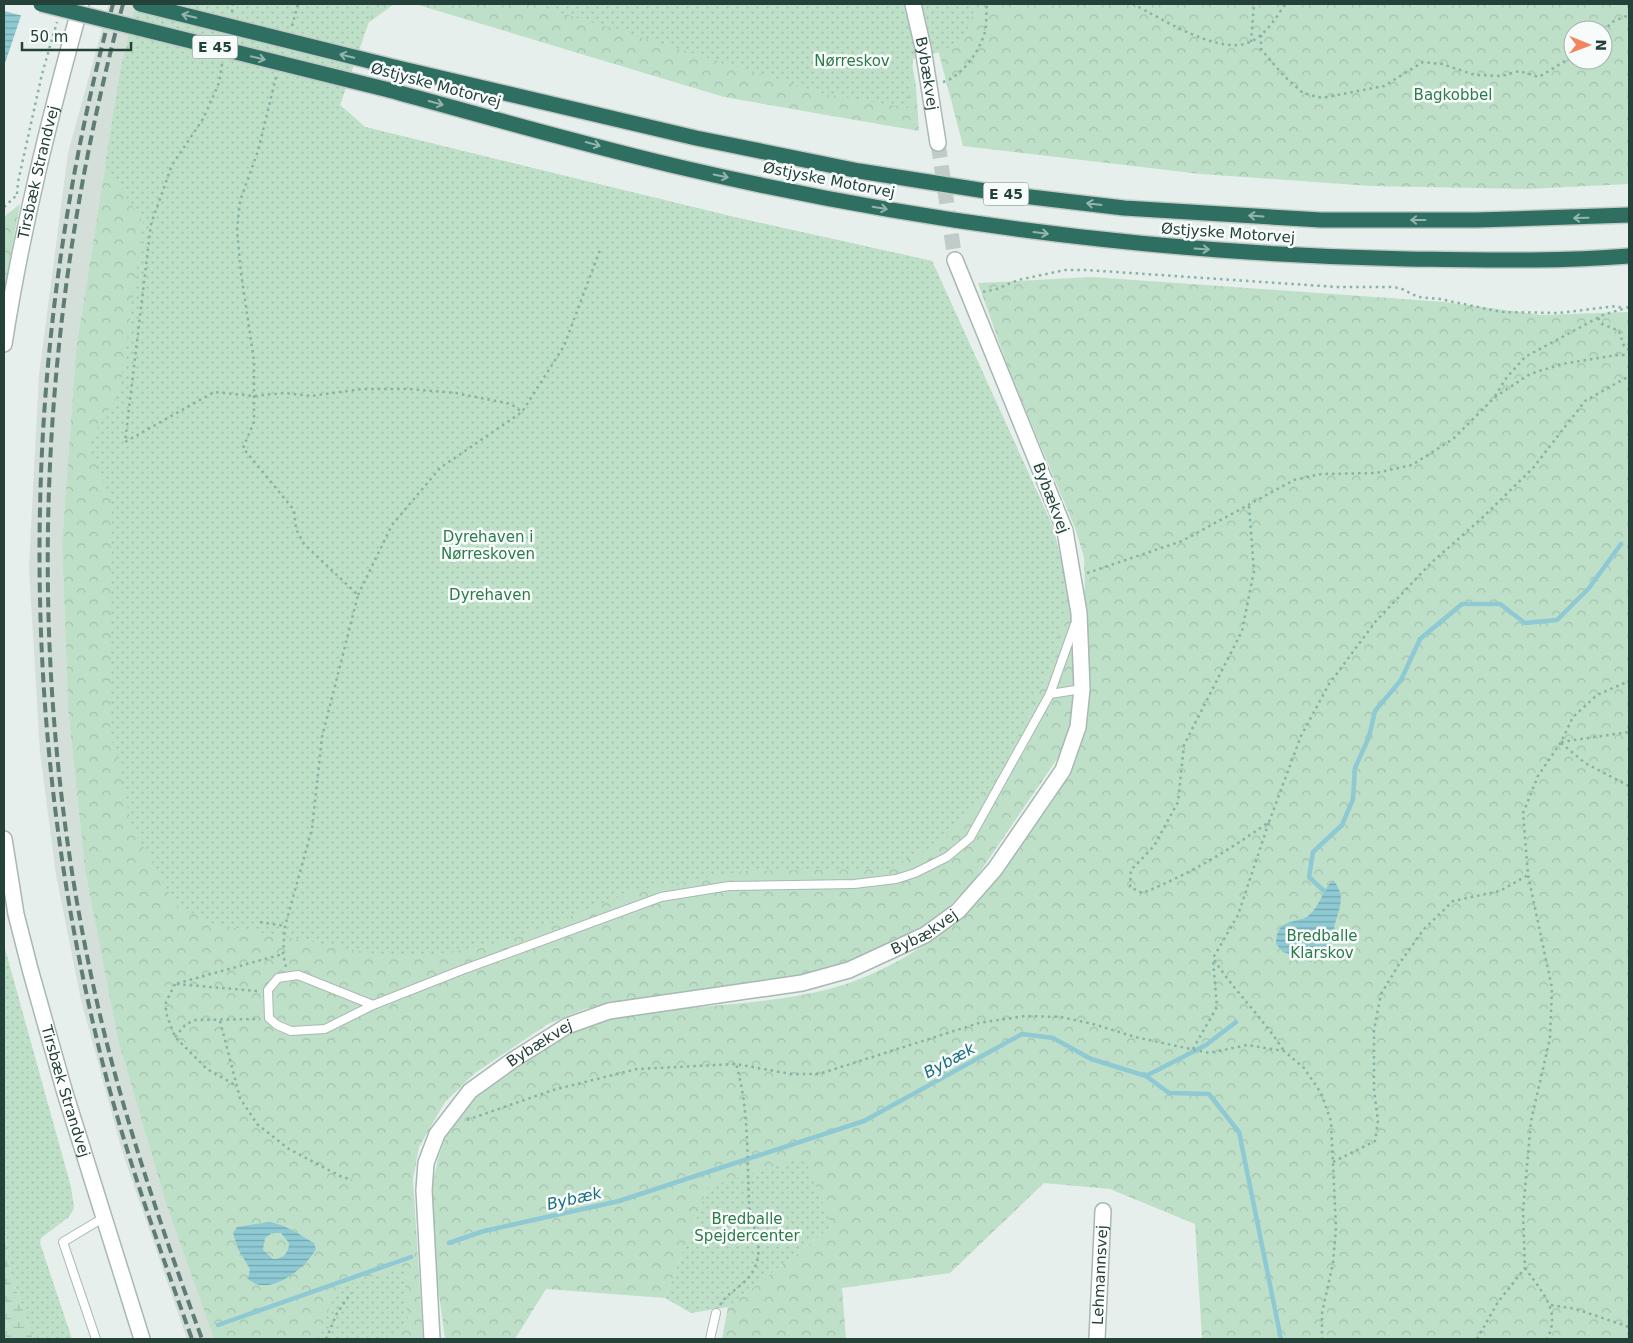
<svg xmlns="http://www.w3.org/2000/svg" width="1633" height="1343" font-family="'DejaVu Sans',sans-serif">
	<defs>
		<pattern id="forest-crowns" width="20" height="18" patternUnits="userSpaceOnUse" patternTransform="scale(1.25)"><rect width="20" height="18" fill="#bfe0c8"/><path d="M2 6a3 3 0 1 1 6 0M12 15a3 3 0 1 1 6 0" fill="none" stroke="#a4c1ad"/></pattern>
		<pattern id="wetland-marsh" width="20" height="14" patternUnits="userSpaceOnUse" patternTransform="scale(1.25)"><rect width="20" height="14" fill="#bfe0c8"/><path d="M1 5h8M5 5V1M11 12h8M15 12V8" fill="none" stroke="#a4c1ad"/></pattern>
		<pattern id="park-dots" width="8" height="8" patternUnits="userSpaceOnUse" patternTransform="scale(1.25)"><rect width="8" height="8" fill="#bfe0c8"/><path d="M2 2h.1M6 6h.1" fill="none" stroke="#a4c1ad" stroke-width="1.8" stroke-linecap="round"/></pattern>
		<pattern id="water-rules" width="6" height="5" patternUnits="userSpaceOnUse" patternTransform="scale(1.25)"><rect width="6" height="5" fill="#8ec9d4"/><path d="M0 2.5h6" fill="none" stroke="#74a5ad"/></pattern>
	</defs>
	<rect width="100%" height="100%" fill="#e6efeb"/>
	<path fill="#d4dfda" d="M109,4H136L121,67L76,349L62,543L68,709L85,870L118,1040L166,1204L214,1339H187L122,1151L81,1000L56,875L40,752L29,567L39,375L68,153Z"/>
	<g fill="url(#forest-crowns)" fill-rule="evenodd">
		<path d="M136,4H394L368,23L340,105L365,127L738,218L932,261L1053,527L1068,589L1075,653L1074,716L1066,746L973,882L941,915L903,938L827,970L791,978L585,1009L548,1024L475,1073L445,1102L419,1147L413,1179L423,1339H214L166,1204L118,1040L85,870L68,709L62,543L76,349L121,67Z"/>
		<path d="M415,4H902L916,87L919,131L724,97Z"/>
		<path d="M926,4H1629V184L1527,189L1371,186L1201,174L963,146ZM1573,30H1603V60H1573Z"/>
		<path d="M20,204L4,292V217Z"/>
		<path d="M1092,277L1445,302L1541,315L1629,312V1339H1202L1195,1224L1110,1189L1044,1183L950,1273L842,1288L846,1339H722L728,1307L832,1226L708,1187L665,1298L546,1289L515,1339H445C438,1279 420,1202 443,1144C456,1108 489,1082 521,1064C547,1049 573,1030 601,1021C624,1014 651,1012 675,1009C730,1004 794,1001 846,984C888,970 929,945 961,916L1069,771L1076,760L1088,716L1084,557L1075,528L1009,370L978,283Z"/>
	</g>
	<path fill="url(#wetland-marsh)" d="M4,1228L10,1272L33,1339H4Z"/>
	<g fill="url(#park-dots)">
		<path d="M136,4H375L340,105L365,127L738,218L932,261L1053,527L1068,589L1056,655L1001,772L945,840L888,869L743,871L634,891L552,924L490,945L436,954L382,955L214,924L175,904L132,826L110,731L112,505L88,443L120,392L143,222L105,165L121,67Z"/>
		<path d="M532,4H976L965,38L943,51L913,59L908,108L825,94Z"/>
		<path d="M4,945L71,1187L74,1208L69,1217L41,1238L40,1243L72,1339H33L10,1272L4,1228Z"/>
		<path d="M804,1157L832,1226L728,1307L691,1313L665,1298L708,1187Z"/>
		<path d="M404,1267L408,1321L386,1339H317L338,1287Z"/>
	</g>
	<g fill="url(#water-rules)" fill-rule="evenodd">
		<path d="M4,4H25L4,66Z"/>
		<path d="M1333,880C1346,895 1340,907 1335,924C1332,931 1333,940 1329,947C1324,953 1317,958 1311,962L1283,952L1276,944C1277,916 1295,925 1308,916C1320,907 1322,890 1333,880Z"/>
		<path d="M269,1222C285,1224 300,1235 314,1243L316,1249C305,1269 269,1298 248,1279L250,1269L238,1249L233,1233L237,1227ZM272,1233H281L289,1243C289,1253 283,1259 273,1259L263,1250L265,1238Z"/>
	</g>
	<path fill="#e6efeb" d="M4,4H27L23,16L4,11Z"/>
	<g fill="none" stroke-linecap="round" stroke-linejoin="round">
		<g stroke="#8ec9d4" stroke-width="4.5">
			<path d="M1324,891L1309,877L1313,852L1342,825L1353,799L1355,768L1369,737L1375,711L1401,680L1420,639L1462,604H1500L1525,623L1557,620L1589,588L1621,544"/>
			<path d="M1291,958L1293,955"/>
			<path d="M1146,1076L1206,1045L1236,1022"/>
			<path d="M449,1243L484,1231L619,1201L864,1121L1022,1034L1053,1038L1091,1059L1146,1076L1169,1093L1209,1094L1239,1132L1281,1339"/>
			<path d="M218,1325L411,1257"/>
		</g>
		<path stroke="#bfccc8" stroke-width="15" stroke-dasharray="15 8" stroke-linecap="butt" d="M938,143L955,260"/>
		<g stroke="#a8b8b2" stroke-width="10">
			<g id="service">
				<path d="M1050,694L1082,689"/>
				<path d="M373,1005L298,975L278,978L268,990L269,1018L277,1025L291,1031L325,1029L373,1005L462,970L661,897L729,886L854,884L896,879L915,873L947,857L970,838L1050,694L1075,624"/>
				<path d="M96,1339L63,1242L103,1218"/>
				<path d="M710,1339L716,1313"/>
			</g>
		</g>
		<g stroke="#a8b8b2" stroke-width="18">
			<g id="minor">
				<path id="s1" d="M913,4L923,48L938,143"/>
				<path id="s2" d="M432,1339L424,1190L426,1163L437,1134L470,1091L513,1060L567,1026L609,1011L802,983L849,970L925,935L958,911L995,869L1063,770L1078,727L1082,689L1079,613L1065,531L955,260"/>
				<path id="s3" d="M1097,1339L1103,1211"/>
			</g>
		</g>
		<g stroke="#a8b8b2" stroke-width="18">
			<g id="tertiary">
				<path id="s4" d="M4,344C22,228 50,116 81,4"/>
				<path id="s5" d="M4,839L16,914L30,969L65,1093L142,1339"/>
			</g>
		</g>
		<g stroke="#c2cac8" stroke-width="18">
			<g id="motorway">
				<path d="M394,67L696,138L859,171L1005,194L1124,208L1321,220H1477L1629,215"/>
				<path d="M389,90C488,117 588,146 688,169C925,224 1165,254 1408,259C1482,260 1556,262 1629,256"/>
			</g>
		</g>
		<g stroke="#86b3a5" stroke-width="2.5" stroke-dasharray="2.5 4" stroke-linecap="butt">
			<path d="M1133,4C1161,18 1222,58 1252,41C1266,34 1277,17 1285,4"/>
			<path d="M232,12L233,4"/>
			<path d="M292,26L298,4"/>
			<path d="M1603,31L1614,21L1629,15"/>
			<path d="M1261,35V49L1283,75L1303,93L1322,98L1384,86L1423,62L1442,64L1475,75L1502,76L1519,71L1539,77L1573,56"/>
			<path d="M1251,42L1254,4"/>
			<path d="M222,64L219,83L203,119L172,165L151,224L125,442L214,392L254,396L284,393L311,396L362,389H409L456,393L511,404L522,412"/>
			<path d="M276,77L258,151L240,201L237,230L241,273L254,361V422L243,448L294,510L296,529L304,544L358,595L322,737L312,829L285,926L283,954L286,967"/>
			<path d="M943,82C961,77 978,53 984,35C987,26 986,14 987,4"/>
			<path d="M17,194L18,182L42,74L57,22"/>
			<path d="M4,207L17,195"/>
			<path d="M983,292L997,289L1018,280L1065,270H1086L1337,287H1391L1400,288L1418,297L1440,299L1501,312L1559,313L1616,306L1622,308"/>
			<path d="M1598,318L1602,324L1619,331L1624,346L1629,350"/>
			<path d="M1495,396L1507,377L1525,357L1603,315L1629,307"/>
			<path d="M1249,506L1254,571L1242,631L1184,745L1178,802L1154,846L1131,870L1130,887L1142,893C1187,876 1229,850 1269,822L1238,915L1213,958C1234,991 1263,1018 1284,1051"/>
			<path d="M1087,573L1182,541L1294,480L1321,474L1376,473L1412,465L1453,439L1495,397L1530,374L1562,364L1617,355H1629"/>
			<path d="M358,595L392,525L440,468L522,412L564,346L600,250"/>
			<path d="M1561,742L1629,732"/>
			<path d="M1561,743L1585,763L1629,786"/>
			<path d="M1269,822L1301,736L1329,684L1376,621L1431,563L1482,518L1533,468L1585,401L1629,376"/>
			<path d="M260,922L285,926"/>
			<path d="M175,984L166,1002V1013L175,1037L207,1069L237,1086"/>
			<path d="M257,991L175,984L283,954"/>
			<path d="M220,1021L240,1098L257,1124L289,1149L340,1176L352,1180"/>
			<path d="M175,1037L186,1024L196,1020L260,1019"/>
			<path d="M1193,1049L1217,1007L1213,960"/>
			<path d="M467,1120L553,1090L637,1069L736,1064L791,1074H819L979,1023L1025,1016L1061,1017L1093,1024L1135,1037L1209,1053L1247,1045L1284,1051L1304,1068L1321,1093L1331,1121L1336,1228L1333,1263L1322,1313V1339"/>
			<path d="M1333,1162L1375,1141L1378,1121L1374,1090V1030L1381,994L1401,961L1424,929L1453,901L1500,891L1528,875"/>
			<path d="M4,1222H5"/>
			<path d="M1525,1268C1541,1291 1562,1311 1547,1339"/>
			<path d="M720,1305C728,1291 747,1285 754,1269C766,1246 750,1225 749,1202C747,1157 749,1107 736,1064"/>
			<path d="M1551,1305L1576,1309L1629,1327"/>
			<path d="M326,1339L337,1313L351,1293"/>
			<path d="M1477,1339L1498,1302L1525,1268L1523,1211L1531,1121L1550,1038L1552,988L1528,875L1523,813L1538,776L1561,742L1573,717L1597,695L1629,681"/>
		</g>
		<use href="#service" stroke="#fff" stroke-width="8"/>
		<use href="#minor" stroke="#fff" stroke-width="15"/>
		<use href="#tertiary" stroke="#fff" stroke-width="15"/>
		<use href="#motorway" stroke="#2f6f62" stroke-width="15"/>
		<g stroke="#5f7d75" stroke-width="4" stroke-dasharray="10 5" stroke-linecap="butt">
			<path d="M113,4C21,342 15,698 97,1040C121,1142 157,1241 192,1339"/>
			<path d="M123,4C31,343 21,698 106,1040C132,1142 166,1241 202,1339"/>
		</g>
		<g stroke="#c2cac8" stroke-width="18" stroke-linecap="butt">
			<g id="motorway-bridge">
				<path d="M41,4L389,90"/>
				<path d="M140,4L394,67"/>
			</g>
		</g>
		<use href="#motorway-bridge" stroke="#2f6f62" stroke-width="15"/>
	</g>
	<defs><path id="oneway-shaft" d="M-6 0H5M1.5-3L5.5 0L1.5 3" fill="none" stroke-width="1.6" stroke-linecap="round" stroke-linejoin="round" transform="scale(1.25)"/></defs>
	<g stroke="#93b5ae">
		<use href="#oneway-shaft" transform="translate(189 16) rotate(-166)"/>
		<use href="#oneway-shaft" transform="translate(347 56) rotate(-166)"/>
		<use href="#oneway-shaft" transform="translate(258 58) rotate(14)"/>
		<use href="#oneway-shaft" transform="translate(436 103) rotate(15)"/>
		<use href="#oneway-shaft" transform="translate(593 144) rotate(15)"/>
		<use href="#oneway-shaft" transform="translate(721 176) rotate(12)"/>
		<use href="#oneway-shaft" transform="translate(1094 204) rotate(-173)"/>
		<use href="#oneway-shaft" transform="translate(880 208) rotate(10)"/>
		<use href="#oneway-shaft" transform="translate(1256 216) rotate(-176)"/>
		<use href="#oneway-shaft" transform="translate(1581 218) rotate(179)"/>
		<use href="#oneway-shaft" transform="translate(1418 220) rotate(180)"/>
		<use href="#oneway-shaft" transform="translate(1041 233) rotate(7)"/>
		<use href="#oneway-shaft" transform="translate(1202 249) rotate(4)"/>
	</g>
	<g text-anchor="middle" stroke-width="5" stroke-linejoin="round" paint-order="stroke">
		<g fill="#f7fbf9" stroke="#637a73" stroke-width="1">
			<rect x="192.5" y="35.5" width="45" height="23" rx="4"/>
			<rect x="983.5" y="182.5" width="45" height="23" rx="4"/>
		</g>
		<g font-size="14" font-weight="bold" fill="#24423a">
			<text x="215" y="52">E 45</text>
			<text x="1006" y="199">E 45</text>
		</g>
		<g font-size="15" fill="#2d7a4b" stroke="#f7fbf9">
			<text x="852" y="66">Nørreskov</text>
			<text x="1453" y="100">Bagkobbel</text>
			<text x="488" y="542">Dyrehaven i<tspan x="488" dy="17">Nørreskoven</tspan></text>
			<text x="490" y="600">Dyrehaven</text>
			<text x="1322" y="941">Bredballe<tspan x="1322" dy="17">Klarskov</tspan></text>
			<text x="747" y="1224">Bredballe<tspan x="747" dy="17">Spejdercenter</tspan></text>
		</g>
		<g font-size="15" fill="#24423a" stroke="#f7fbf9">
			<text dy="5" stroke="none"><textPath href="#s1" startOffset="71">Bybækvej</textPath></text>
			<text transform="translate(436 85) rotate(15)" y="5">Østjyske Motorvej</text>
			<text dy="5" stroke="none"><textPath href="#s4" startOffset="175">Tirsbæk Strandvej</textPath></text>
			<text transform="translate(829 180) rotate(11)" y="5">Østjyske Motorvej</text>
			<text transform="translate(1228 233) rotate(4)" y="5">Østjyske Motorvej</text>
			<text transform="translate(1051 498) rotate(69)" y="5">Bybækvej</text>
			<text dy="5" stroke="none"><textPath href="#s2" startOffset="751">Bybækvej</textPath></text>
			<text dy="5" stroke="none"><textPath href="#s2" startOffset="346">Bybækvej</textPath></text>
			<text dy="5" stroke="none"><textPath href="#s5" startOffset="260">Tirsbæk Strandvej</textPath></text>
			<text dy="5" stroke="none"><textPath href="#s3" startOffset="64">Lehmannsvej</textPath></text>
		</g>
		<g font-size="16" font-style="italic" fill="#1c6f80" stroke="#f7fbf9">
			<text transform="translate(949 1060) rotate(-29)" y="6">Bybæk</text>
			<text transform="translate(574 1198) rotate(-13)" y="6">Bybæk</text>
		</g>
	</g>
	<rect width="1633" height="1343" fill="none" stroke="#24423a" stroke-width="10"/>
	<g transform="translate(1588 45) rotate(91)"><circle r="24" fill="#f7fbf9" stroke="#a3b1ad"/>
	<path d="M0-4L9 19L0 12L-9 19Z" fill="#f4845f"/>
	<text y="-8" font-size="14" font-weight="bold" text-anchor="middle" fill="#24423a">N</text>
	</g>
	<path d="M22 42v8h109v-8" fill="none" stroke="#24423a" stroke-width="2.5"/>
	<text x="30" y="42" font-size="15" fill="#24423a" stroke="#f7fbf9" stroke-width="4" paint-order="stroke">50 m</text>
</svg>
